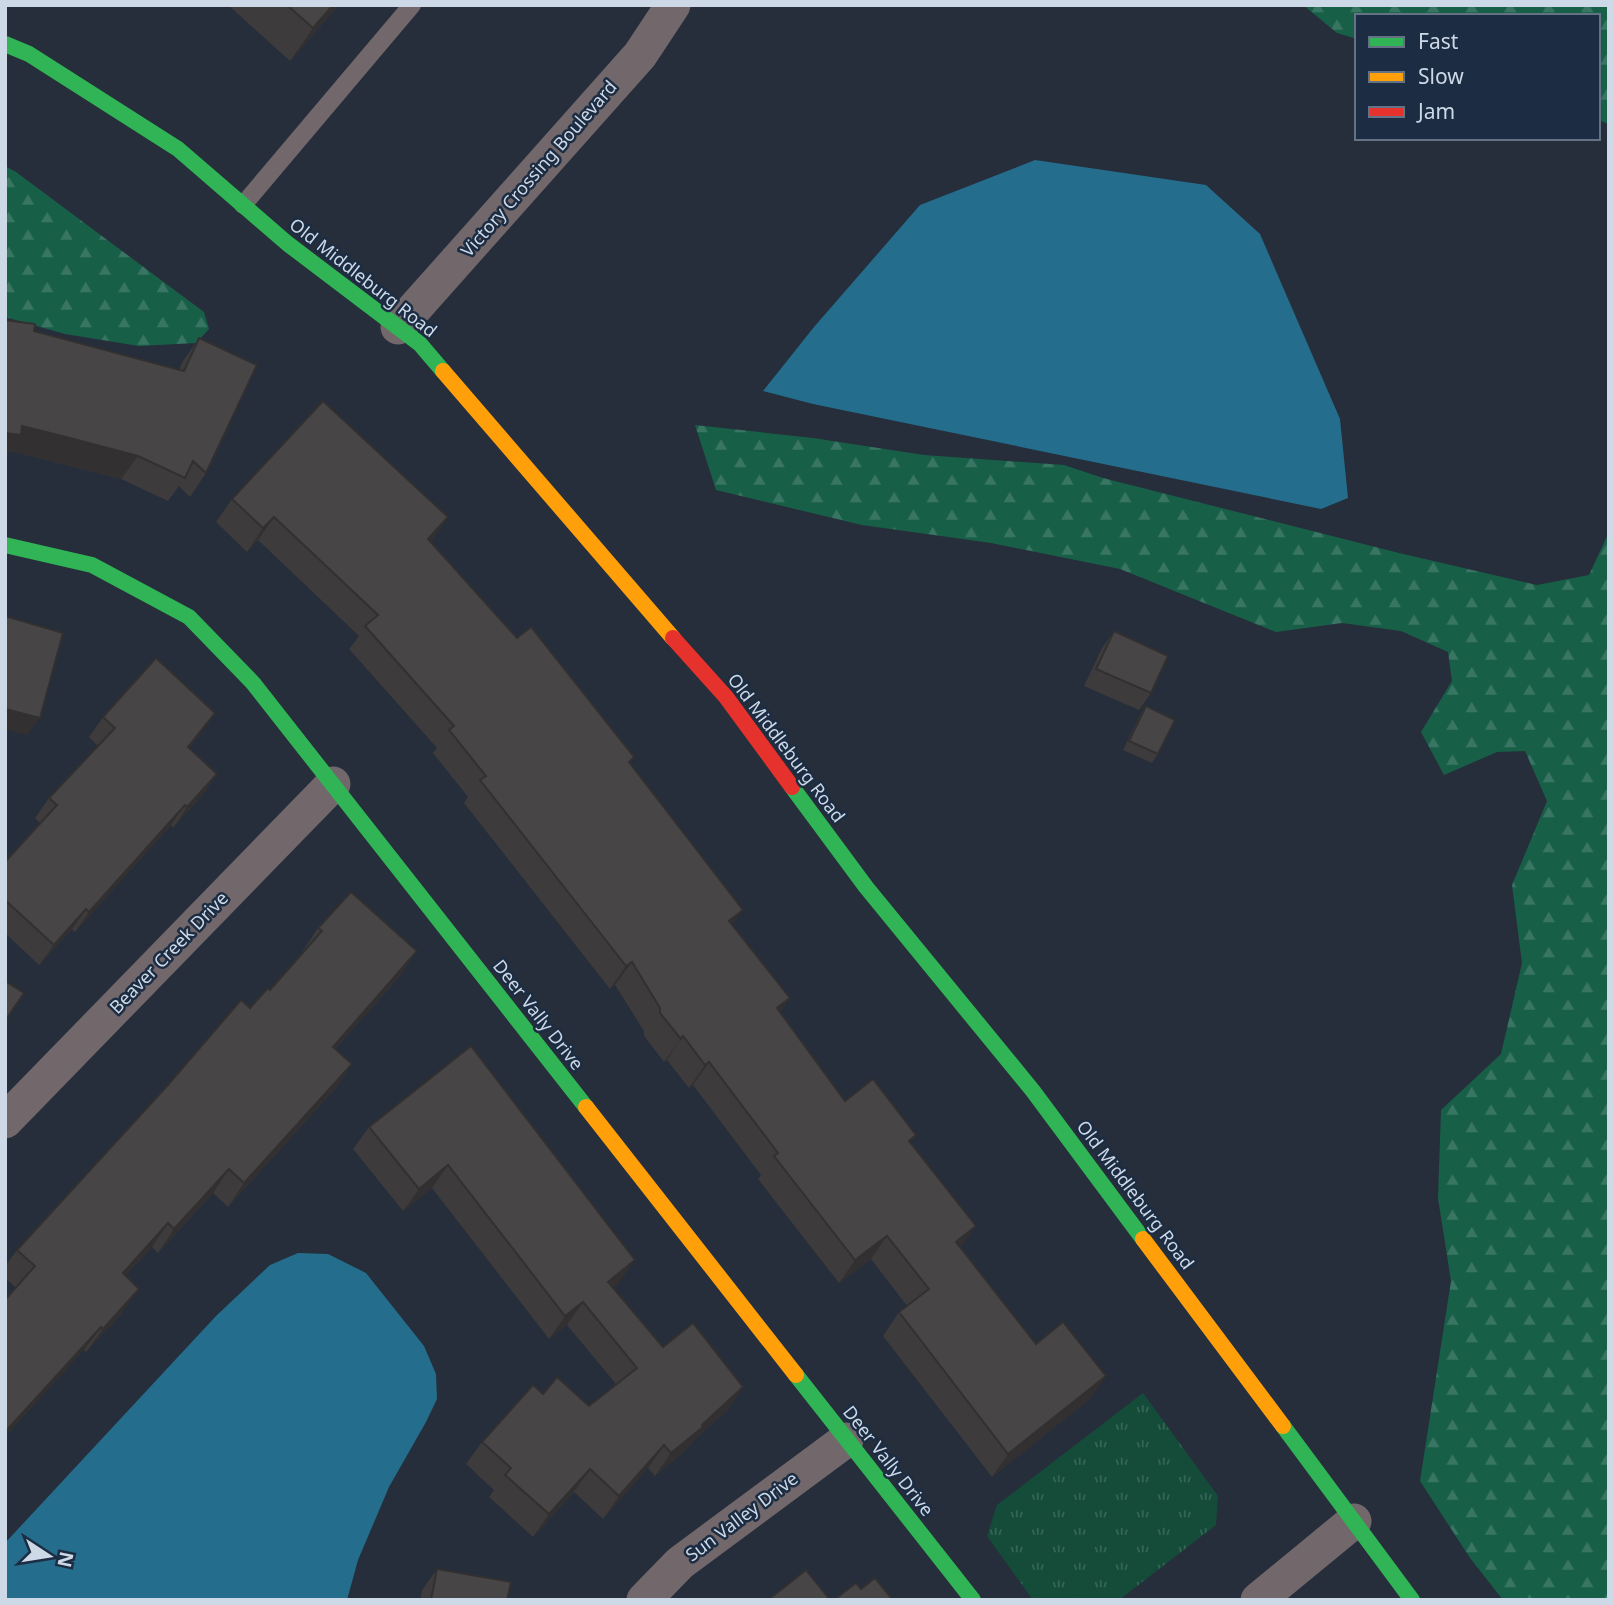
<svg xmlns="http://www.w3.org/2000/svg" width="1614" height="1605" font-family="'Noto Sans',sans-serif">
	<defs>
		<pattern id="forest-firs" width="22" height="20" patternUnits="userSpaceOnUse" patternTransform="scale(1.75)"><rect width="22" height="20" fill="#185f47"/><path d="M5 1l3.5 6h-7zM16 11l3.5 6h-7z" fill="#387562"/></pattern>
		<pattern id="park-tufts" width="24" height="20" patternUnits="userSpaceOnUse" patternTransform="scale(1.75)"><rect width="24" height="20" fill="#144c39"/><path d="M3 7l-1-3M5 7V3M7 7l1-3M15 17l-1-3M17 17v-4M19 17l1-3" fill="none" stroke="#356556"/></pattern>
	</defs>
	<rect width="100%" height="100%" fill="#252e3a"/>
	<g fill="url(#forest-firs)">
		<path d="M1303,5H1609V124L1598,120V16H1357V39L1337,33Z"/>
		<path d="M5,166L16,172L204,312L209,329L196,343L139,346L65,334L5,317Z"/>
		<path d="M695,425L813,438L924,455L1064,465L1103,478L1399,553L1537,585L1589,575L1609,532V1600H1503L1470,1558L1420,1481L1451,1281L1438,1198L1441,1110L1501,1054L1522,963L1512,885L1547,801L1525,751L1497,752L1444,775L1421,732L1452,681L1448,652L1401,631L1342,623L1276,632L1120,569L991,543L862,525L716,490Z"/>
	</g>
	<path fill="url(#park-tufts)" d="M1143,1393L1218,1496L1216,1525L1119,1600H1033L987,1536L997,1505Z"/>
	<g fill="#256d8c">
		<path d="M1035,160L1206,185L1260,234L1340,419L1348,498L1321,509L813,404L763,391L814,327L920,205Z"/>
		<path d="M298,1253L328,1254L366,1273L424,1346L436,1374L437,1399L426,1422L389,1487L358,1560L347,1600H5V1543L216,1316L270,1265Z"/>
	</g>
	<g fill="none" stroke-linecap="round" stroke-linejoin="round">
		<path stroke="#72676a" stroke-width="18" d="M243,205L412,5"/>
		<g stroke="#72676a" stroke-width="35">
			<path d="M398,327L640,55L673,5"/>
			<path d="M5,1121L333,784"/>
			<path d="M644,1600L680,1563L846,1440"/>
			<path d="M1258,1600L1354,1521"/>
		</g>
		<g stroke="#30b455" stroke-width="16">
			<path d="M5,44L29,54L178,149L288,244L420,344L443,371"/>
			<path d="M5,545L92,565L189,617L253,683L586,1107"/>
			<path d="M792,787L866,887L1033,1091L1143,1239"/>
			<path d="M796,1375L973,1600"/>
			<path d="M1283,1426L1412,1600"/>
		</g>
		<g stroke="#ff9f0a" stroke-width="16">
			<path d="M443,371L673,638"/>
			<path d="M586,1107L796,1375"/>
			<path d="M1143,1239L1283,1426"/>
		</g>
		<path stroke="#e5322d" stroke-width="16" d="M673,638L726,697L792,787"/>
	</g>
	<g fill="#3d3b3b">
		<path d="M228,5H339L290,61Z"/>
		<path d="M5,320L34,331L179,370L183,361L199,338L206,473L190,497L179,486L168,501L121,479L10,451L5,457Z"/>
		<path d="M232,499L430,542L630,763L732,925L790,998L780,1012L845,1101L911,1143L961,1248L1036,1344L1090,1399L992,1477L883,1336L899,1312L907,1306L871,1259L839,1283L758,1179L761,1175L693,1085L689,1088L667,1060L664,1062L644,1036V1031L615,985L610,989L464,803L468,797L433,753L437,748L349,649L359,636L258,540L247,552L216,522Z"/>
		<path d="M1114,631L1151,693L1139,710L1084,686L1102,648Z"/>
		<path d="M1146,706L1158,754L1152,763L1123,750L1140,715Z"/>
		<path d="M215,713L189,748L217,774L203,794L173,828L171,825L75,932L72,929L39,965L5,933V862L41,824L35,818L49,798L98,746L89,737L103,717Z"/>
		<path d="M318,928L401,975L335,1049L352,1064L336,1088L228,1207L213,1193L158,1253L152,1247L125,1276L122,1313L86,1352L5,1278V1266L17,1250L250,1008L270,990L303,953L302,952Z"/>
		<path d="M471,1046L619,1283L613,1288L663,1347L728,1410L694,1440L687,1449L655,1476L648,1468L603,1519L574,1492L533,1537L489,1497L494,1490L466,1464L482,1442L543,1394L589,1406L616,1384L567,1325L549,1339L432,1188L403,1211L353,1149L369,1127Z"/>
		<path d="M437,1569L507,1600H420L422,1590Z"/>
	</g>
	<g fill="#323030">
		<path d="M333,5H339L290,61L313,28Z"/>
		<path d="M22,426L62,436L138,456L121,479L10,451L5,457V433Z"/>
		<path d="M274,517L258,540L247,552L263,528Z"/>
		<path d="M448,517L432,541L412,562L428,539Z"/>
		<path d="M5,709L40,718L27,735L5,729Z"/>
		<path d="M215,713L201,733L173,767L188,747Z"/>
		<path d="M217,774L203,794L173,828L187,807Z"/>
		<path d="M185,805L171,825L75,932L89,912Z"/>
		<path d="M86,909L72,929L39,965L54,945Z"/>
		<path d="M743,910L726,933L729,921Z"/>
		<path d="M417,951L401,975L316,1070L333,1047Z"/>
		<path d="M632,962L615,985L610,989L626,966Z"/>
		<path d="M790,998L774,1021L777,1008Z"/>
		<path d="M683,1036L667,1060L664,1062L681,1039Z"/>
		<path d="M709,1062L693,1085L689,1088L705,1065Z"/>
		<path d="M352,1064L336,1088L228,1207L244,1183Z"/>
		<path d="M448,1165L432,1188L403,1211L419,1189Z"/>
		<path d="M229,1169L213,1193L158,1253L174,1229Z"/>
		<path d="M168,1223L152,1247L106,1297L123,1273Z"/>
		<path d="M976,1226L960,1249L956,1242Z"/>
		<path d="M887,1236L871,1259L839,1283L855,1260Z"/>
		<path d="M635,1260L619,1283L592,1304L608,1282Z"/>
		<path d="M139,1289L122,1313L86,1352L103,1329Z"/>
		<path d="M583,1302L567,1325L549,1339L565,1316Z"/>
		<path d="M101,1327L84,1350L5,1437V1432Z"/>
		<path d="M1106,1376L1090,1399L992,1477L1008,1454Z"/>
		<path d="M743,1387L728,1410L694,1440L687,1449L655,1476L671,1453Z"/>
		<path d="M664,1445L648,1468L603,1519L619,1496Z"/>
		<path d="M590,1469L574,1492L533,1537L549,1514Z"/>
	</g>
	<g fill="#474545" stroke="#323030" stroke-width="2">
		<path d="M287,5H333L313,28Z"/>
		<path d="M5,320L35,324L34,331L184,371L199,338L257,365L206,473L193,461L185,478L138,456L62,436L22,426L21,435L5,433Z"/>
		<path d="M323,401L448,517L428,539L517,638L531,627L634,757L629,762L743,910L729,921L790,998L777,1008L845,1101L873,1079L916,1135L909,1141L976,1226L956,1242L1036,1344L1063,1322L1106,1376L1008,1454L899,1312L929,1289L887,1236L855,1260L774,1156L778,1153L709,1062L705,1065L683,1036L681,1039L660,1013V1008L632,962L626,966L480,780L486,776L449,730L454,726L365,626L378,615L274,517L263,528L232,499Z"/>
		<path d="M5,616L63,633L40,718L5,709Z"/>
		<path d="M1114,631L1168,656L1151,693L1096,669Z"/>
		<path d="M156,658L215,713L188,747L217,774L187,807L185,805L89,912L86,909L54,945L5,900V862L57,805L49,798L115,728L103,717Z"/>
		<path d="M1146,706L1175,720L1158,754L1129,741Z"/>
		<path d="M351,892L417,951L333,1047L352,1064L244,1183L229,1169L174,1229L168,1223L123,1273L139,1289L103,1329L101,1327L5,1432V1300L35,1266L17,1250L167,1086L241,1000L250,1008L268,988L270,990L322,931L318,928Z"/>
		<path d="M5,981L24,993L5,1021Z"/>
		<path d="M471,1046L635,1260L608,1282L663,1347L693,1323L743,1387L702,1425L703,1427L671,1453L664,1445L619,1496L590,1469L549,1514L505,1475L511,1468L482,1442L533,1385L543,1394L557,1377L589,1406L637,1368L583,1302L565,1316L448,1165L419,1189L369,1127Z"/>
		<path d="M437,1569L511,1582L507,1600H431Z"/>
		<path d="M806,1570L830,1600H768Z"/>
		<path d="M875,1578L893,1600H834L856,1583L861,1589Z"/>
	</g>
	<g text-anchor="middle" stroke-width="5" stroke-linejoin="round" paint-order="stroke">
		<g font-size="18" fill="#ced9e7" stroke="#1c2d43">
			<text transform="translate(539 169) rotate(-49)" y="6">Victory Crossing Boulevard</text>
			<text transform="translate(363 278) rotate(38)" y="6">Old Middleburg Road</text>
			<text transform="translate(786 748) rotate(53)" y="6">Old Middleburg Road</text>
			<text transform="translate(169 953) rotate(-46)" y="6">Beaver Creek Drive</text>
			<text transform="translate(538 1015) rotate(52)" y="6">Deer Vally Drive</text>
			<text transform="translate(1135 1195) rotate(53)" y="6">Old Middleburg Road</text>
			<text transform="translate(888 1461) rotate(52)" y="6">Deer Vally Drive</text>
			<text transform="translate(742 1517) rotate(-37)" y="6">Sun Valley Drive</text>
		</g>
	</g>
	<rect width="1614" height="1605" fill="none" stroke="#ced9e7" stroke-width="14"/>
	<rect x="1355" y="14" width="245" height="126" fill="#1c2d43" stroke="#637285" stroke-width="2"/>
	<rect x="1369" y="37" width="35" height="10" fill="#30b455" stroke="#637285" stroke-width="2"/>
	<text x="1418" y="49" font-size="21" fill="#ced9e7">Fast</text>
	<rect x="1369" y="72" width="35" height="10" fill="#ff9f0a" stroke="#637285" stroke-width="2"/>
	<text x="1418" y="84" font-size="21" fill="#ced9e7">Slow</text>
	<rect x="1369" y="107" width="35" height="10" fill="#e5322d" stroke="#637285" stroke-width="2"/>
	<text x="1418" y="119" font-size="21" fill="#ced9e7">Jam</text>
	<g transform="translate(49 1556) rotate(102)" stroke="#1c2d43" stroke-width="5" paint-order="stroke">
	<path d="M0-5L12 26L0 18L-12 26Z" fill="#ced9e7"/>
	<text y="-10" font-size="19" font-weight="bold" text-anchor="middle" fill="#ced9e7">N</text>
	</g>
</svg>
